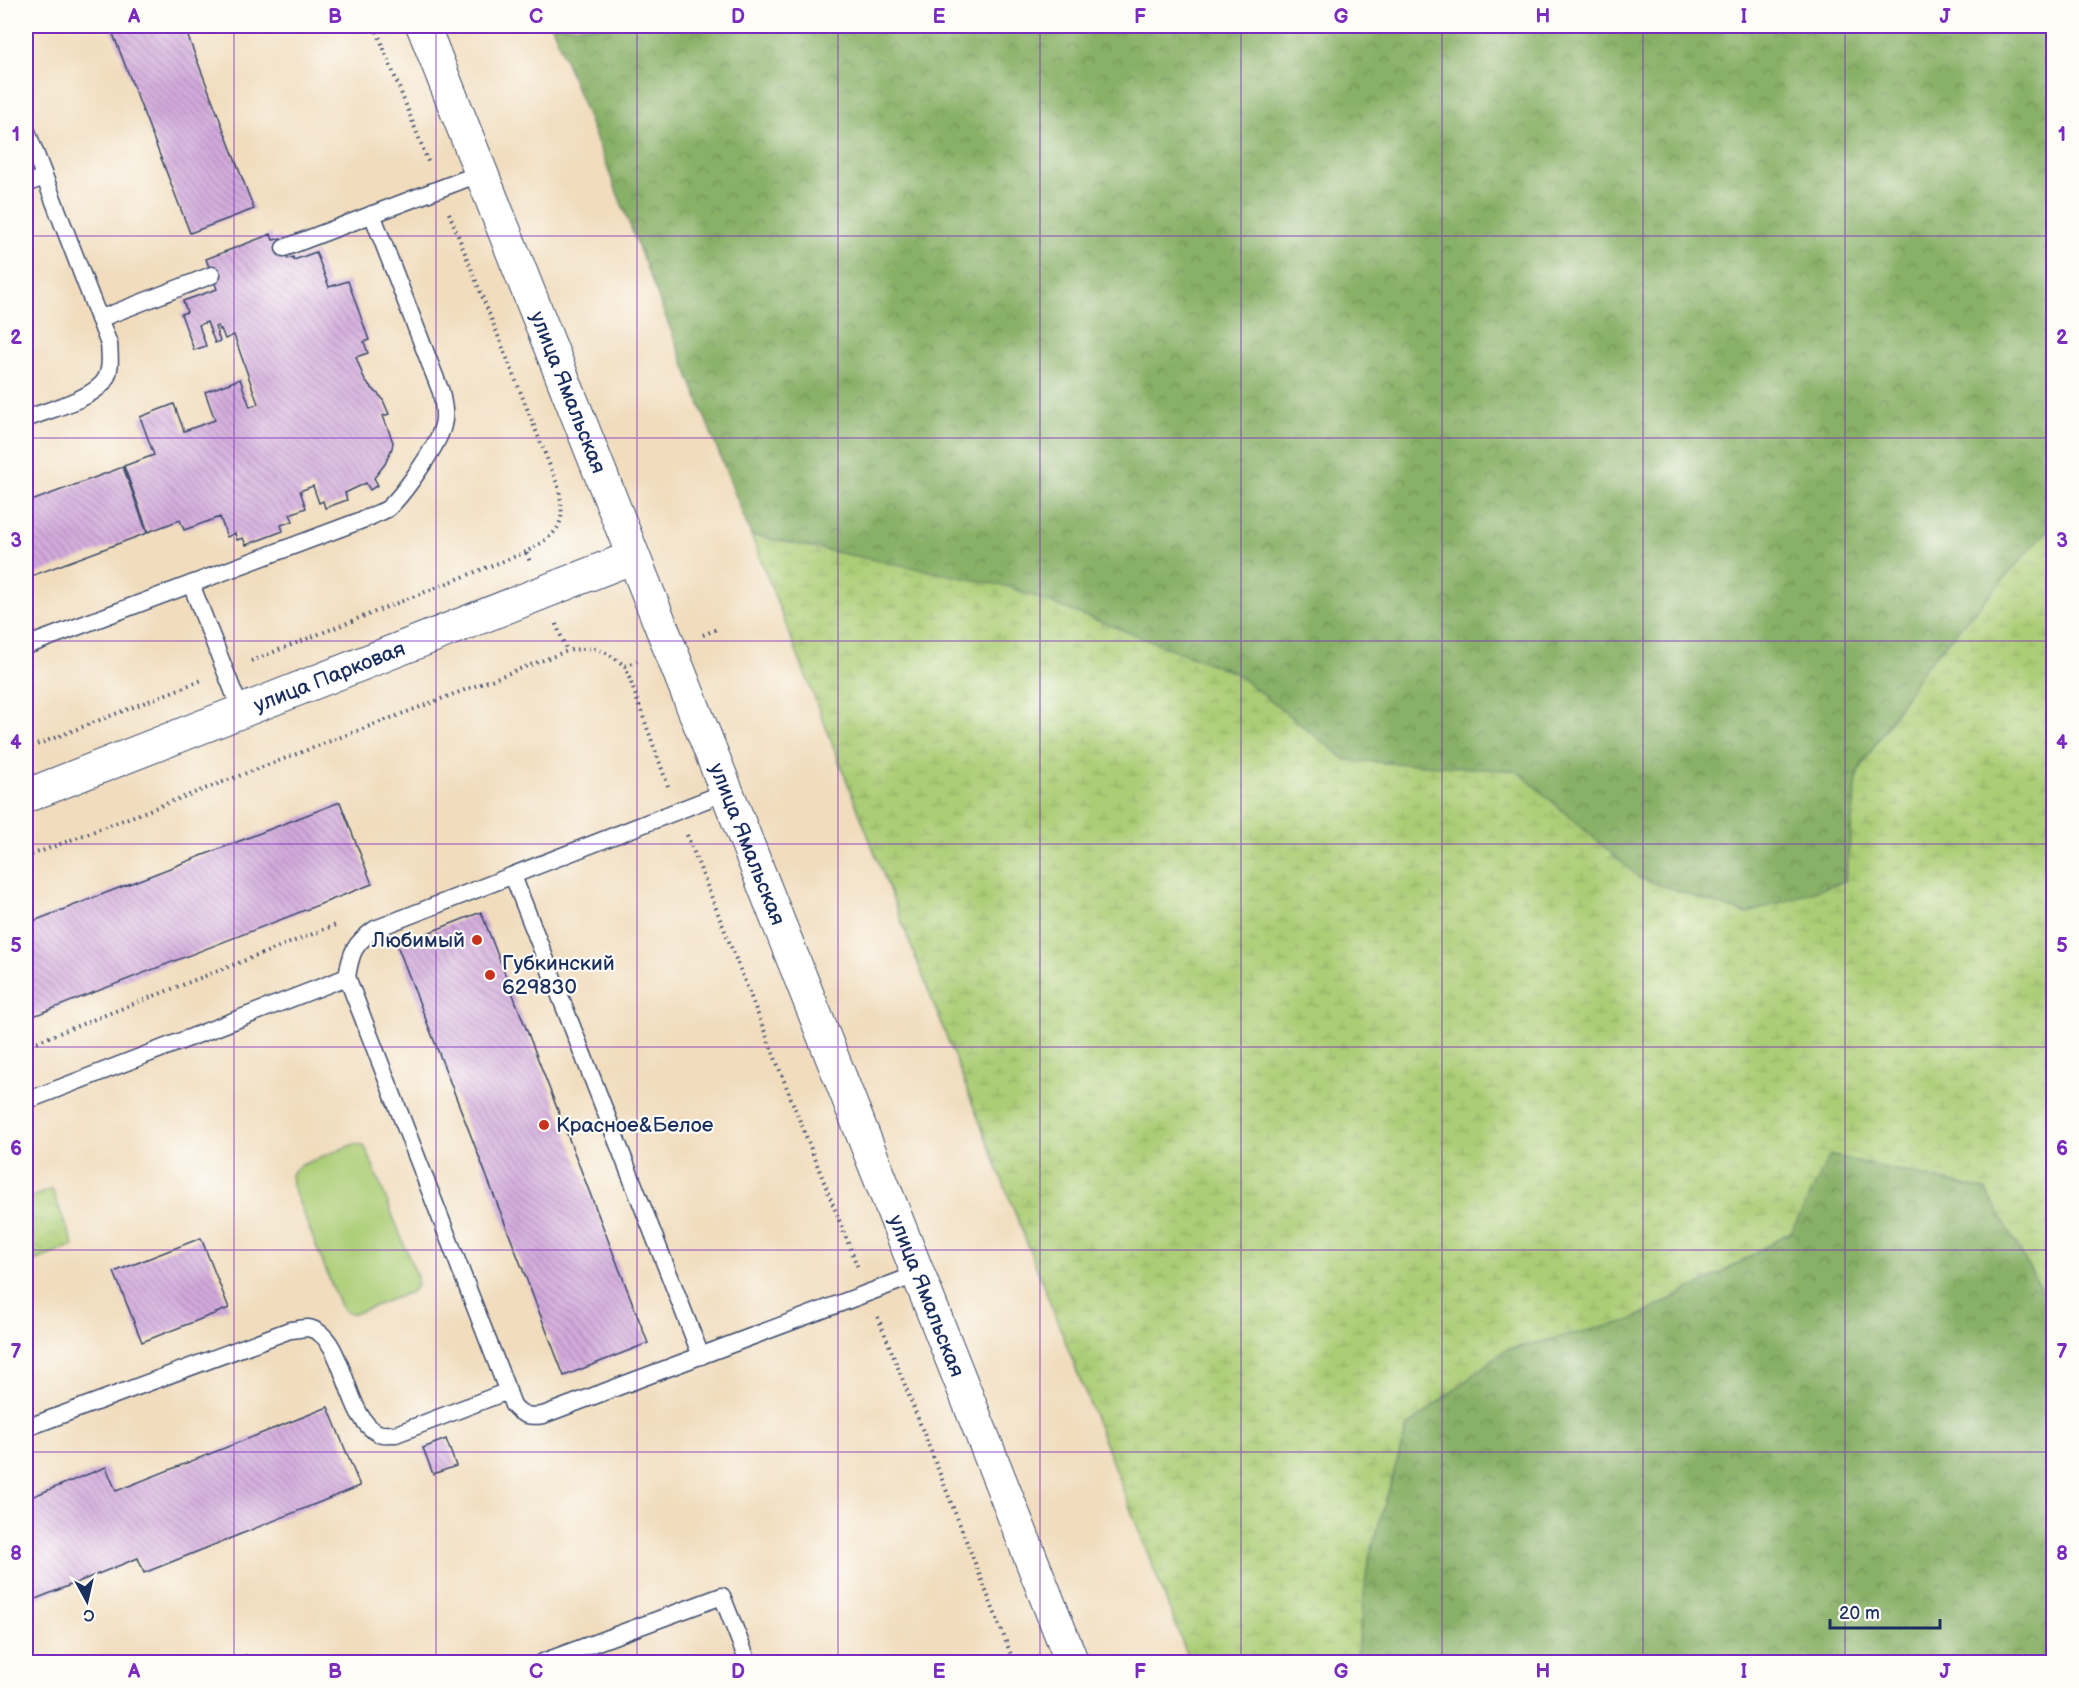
<svg xmlns="http://www.w3.org/2000/svg" width="2079" height="1688" font-family="'Balsamiq Sans',sans-serif">
	<defs>
		<pattern id="forest-crowns" width="20" height="18" patternUnits="userSpaceOnUse" patternTransform="scale(1.5)"><rect width="20" height="18" fill="#88b066"/><path d="M2 6a3 3 0 1 1 6 0M12 15a3 3 0 1 1 6 0" fill="none" stroke="#6e9057"/></pattern>
		<pattern id="wetland-marsh" width="20" height="14" patternUnits="userSpaceOnUse" patternTransform="scale(1.5)"><rect width="20" height="14" fill="#abcd75"/><path d="M1 5h8M5 5V1M11 12h8M15 12V8" fill="none" stroke="#93b068"/></pattern>
		<pattern id="park-crowns" width="20" height="18" patternUnits="userSpaceOnUse" patternTransform="scale(1.5)"><rect width="20" height="18" fill="#abcd75"/><path d="M2 6a3 3 0 1 1 6 0M12 15a3 3 0 1 1 6 0" fill="none" stroke="#93b068"/></pattern>
		<pattern id="building-back-hatch" width="6" height="6" patternUnits="userSpaceOnUse" patternTransform="scale(1.5)"><rect width="6" height="6" fill="#d3aadc"/><path d="M-1 5l2 2M0 0l6 6M5-1l2 2" fill="none" stroke="#aa8bb6"/></pattern>
	</defs>
	<rect width="100%" height="100%" fill="#fdfcf7"/>
	<filter id="ink" filterUnits="userSpaceOnUse"><feTurbulence type="fractalNoise" baseFrequency=".0167" numOctaves="2"/><feDisplacementMap in="SourceGraphic" scale="12" xChannelSelector="R" yChannelSelector="G"/><feConvolveMatrix kernelMatrix="1 2 1 2 8 2 1 2 1" color-interpolation-filters="sRGB"/></filter>
	<filter id="wash" filterUnits="userSpaceOnUse"><feTurbulence type="fractalNoise" baseFrequency=".008" numOctaves="4" result="noise"/><feDisplacementMap in="SourceGraphic" scale="24" xChannelSelector="R" yChannelSelector="G"/><feGaussianBlur stdDeviation="1.35" result="paint"/><feColorMatrix in="noise" values="0 0 0 0 0 0 0 0 0 0 0 0 0 0 0 0 0 1.4 0 .05"/><feComposite in="paint" operator="in"/></filter>
	<g filter="url(#wash)">
		<rect width="100%" height="100%" fill="#f1ddbe"/>
		<g fill="url(#forest-crowns)" stroke="#527062" stroke-width="1.5">
			<path d="M552,26H2053V524L1924,668L1858,771L1845,881L1747,914L1640,879L1517,772L1346,760L1235,673L1009,588L751,535Z"/>
			<path d="M1829,1155L1986,1190L2046,1298L2053,1337V1662H1356L1368,1561L1407,1427L1505,1350L1629,1321L1723,1272L1792,1231Z"/>
		</g>
		<path fill="url(#wetland-marsh)" stroke="#637e6a" stroke-width="1.5" d="M2053,524V1337L2046,1298L1986,1190L1830,1155L1792,1231L1723,1272L1629,1321L1505,1350L1407,1427L1368,1561L1356,1662H1190L751,535L1009,587L1235,673L1346,760L1517,771L1640,878L1746,914L1845,881L1858,772L1924,668Z"/>
		<path fill="url(#park-crowns)" stroke="#637e6a" stroke-width="1.5" d="M52,1189L74,1246L26,1264V1199Z"/>
		<path fill="#abcd75" stroke="#637e6a" stroke-width="1.5" d="M354,1144L363,1145L367,1151L417,1277V1286L411,1292L356,1313H347L340,1306L292,1185L291,1174L299,1166Z"/>
		<g id="blocks">
			<g fill="url(#building-back-hatch)">
				<path d="M110,26H184L254,209L190,233Z"/>
				<path d="M271,234L273,240L281,238L288,259L293,257L294,260L316,252L329,287L348,281L369,340L364,342L368,353L356,357L365,381L382,398L389,414L383,416L393,442L392,448L385,464L374,478L378,485L370,490L366,483L345,493L347,500L325,508L323,501L319,503L313,486L300,491L306,508L290,514L293,521L281,525L283,531L246,545L243,538L237,540L235,533L227,537L220,517L184,530L180,520L148,532L124,466L154,455L140,417L174,404L184,431L215,420L205,392L240,379L250,407L258,404L234,335L225,339L221,329L220,330L218,326L215,327L220,341L215,343L207,322L199,325L206,346L194,350L181,314L187,312L183,301L217,289L206,259Z"/>
				<path d="M123,467L147,533L26,578V503Z"/>
				<path d="M340,802L372,884L26,1019V924Z"/>
				<path d="M481,912L648,1343L564,1376L397,945Z"/>
				<path d="M201,1238L229,1308L142,1342L114,1272Z"/>
				<path d="M328,1407L360,1486L144,1573L138,1558L28,1602L26,1597V1499L106,1467L116,1491Z"/>
				<path d="M446,1439L456,1466L433,1474L423,1448Z"/>
			</g>
		</g>
	</g>
	<g filter="url(#ink)">
		<use href="#blocks" fill-opacity="0" stroke="#3b496c" stroke-width="1.5"/>
		<g fill="none" stroke-linecap="round" stroke-linejoin="round">
			<g stroke="#3b496c" stroke-width="19">
				<g id="lane">
					<path d="M26,129L109,344C110,357 112,373 102,384C86,401 47,410 26,419"/>
					<path d="M26,184L44,177"/>
					<path d="M284,248L481,173"/>
					<path d="M99,319L212,275"/>
					<path d="M191,584L241,711"/>
					<path d="M26,646L370,517C375,514 382,512 387,509C402,497 439,444 443,425C446,414 443,403 441,392L372,214"/>
					<path d="M513,876L701,1356"/>
					<path d="M347,977C351,952 354,944 375,929L726,792"/>
					<path d="M26,1101L347,977L513,1405C522,1416 530,1417 543,1415L918,1274"/>
					<path d="M26,1428L290,1330C295,1330 303,1328 308,1328C346,1334 344,1418 378,1433C383,1435 390,1434 396,1434L508,1391"/>
					<path d="M543,1662L722,1596L748,1662"/>
				</g>
			</g>
			<g stroke="#3b496c" stroke-width="35">
				<g id="street">
					<path id="s1" d="M423,26L1072,1662"/>
					<path id="s2" d="M26,796L633,557"/>
				</g>
			</g>
			<g stroke="#3b496c" stroke-width="4" stroke-dasharray="1.5 4.5" stroke-linecap="butt">
				<path d="M375,26L429,164"/>
				<path d="M449,213L558,486C567,526 560,532 526,552L530,562"/>
				<path d="M556,624L567,651"/>
				<path d="M703,635L719,628"/>
				<path d="M251,661L526,552"/>
				<path d="M625,666L668,786"/>
				<path d="M26,749L202,680"/>
				<path d="M687,835L858,1268"/>
				<path d="M26,857L567,651C597,646 601,648 625,666L637,661"/>
				<path d="M26,1046L338,924"/>
				<path d="M878,1317L1014,1662"/>
				<path d="M228,1662L246,1656L248,1662"/>
			</g>
			<use href="#lane" stroke="#fff" stroke-width="16"/>
			<use href="#street" stroke="#fff" stroke-width="33"/>
		</g>
	</g>
	<path fill="none" stroke="#7b2cbf" stroke-width="1.5" stroke-opacity="0.55" d="M234,26V1662M436,26V1662M637,26V1662M838,26V1662M1040,26V1662M1241,26V1662M1442,26V1662M1643,26V1662M1845,26V1662M26,236H2054M26,438H2054M26,641H2054M26,844H2054M26,1047H2054M26,1250H2054M26,1452H2054"/>
	<g fill="#c8321e" stroke="#fdfcf7" stroke-width="2">
		<circle cx="477" cy="940" r="6"/>
		<circle cx="490" cy="975" r="6"/>
		<circle cx="544" cy="1125" r="6"/>
	</g>
	<g text-anchor="middle" stroke-width="4.5" stroke-linejoin="round" paint-order="stroke">
		<g font-size="21" fill="#1b2f5e" stroke="#fdfcf7">
			<text dy="7" stroke="none"><textPath href="#s1" startOffset="394">улица Ямальская</textPath></text>
			<text dy="7" stroke="none"><textPath href="#s2" startOffset="326">улица Парковая</textPath></text>
			<text dy="7" stroke="none"><textPath href="#s1" startOffset="880">улица Ямальская</textPath></text>
			<text dy="7" stroke="none"><textPath href="#s1" startOffset="1366">улица Ямальская</textPath></text>
		</g>
		<g font-size="21" fill="#1b2f5e" stroke="#fdfcf7" text-anchor="start">
			<text x="465" y="947" text-anchor="end">Любимый</text>
			<text x="502" y="970">Губкинский<tspan x="502" dy="24">629830</tspan></text>
			<text x="556" y="1132">Красное&amp;Белое</text>
		</g>
	</g>
	<rect width="2079" height="1688" fill="none" stroke="#fdfcf7" stroke-width="66"/>
	<g transform="translate(87 1601) rotate(172)" stroke="#fdfcf7" stroke-width="4.5" paint-order="stroke">
	<path d="M0-4.5L10 22L0 15L-10 22Z" fill="#1b2f5e"/>
	<text y="-9" font-size="16" font-weight="bold" text-anchor="middle" fill="#1b2f5e">С</text>
	</g>
	<path d="M1830 1619v9h110v-9" fill="none" stroke="#1b2f5e" stroke-width="3"/>
	<text x="1839" y="1619" font-size="18" fill="#1b2f5e" stroke="#fdfcf7" stroke-width="4.5" paint-order="stroke">20 m</text>
	<rect x="33" y="33" width="2013" height="1622" fill="none" stroke="#7b2cbf" stroke-width="2"/>
	<g font-size="20" text-anchor="middle" font-weight="bold" fill="#7b2cbf">
		<text x="134" y="23">A</text>
		<text x="335" y="23">B</text>
		<text x="536" y="23">C</text>
		<text x="738" y="23">D</text>
		<text x="939" y="23">E</text>
		<text x="1140" y="23">F</text>
		<text x="1341" y="23">G</text>
		<text x="1543" y="23">H</text>
		<text x="1744" y="23">I</text>
		<text x="1945" y="23">J</text>
		<text x="16" y="141">1</text>
		<text x="2062" y="141">1</text>
		<text x="16" y="344">2</text>
		<text x="2062" y="344">2</text>
		<text x="16" y="547">3</text>
		<text x="2062" y="547">3</text>
		<text x="16" y="749">4</text>
		<text x="2062" y="749">4</text>
		<text x="16" y="952">5</text>
		<text x="2062" y="952">5</text>
		<text x="16" y="1155">6</text>
		<text x="2062" y="1155">6</text>
		<text x="16" y="1358">7</text>
		<text x="2062" y="1358">7</text>
		<text x="16" y="1560">8</text>
		<text x="2062" y="1560">8</text>
		<text x="134" y="1678">A</text>
		<text x="335" y="1678">B</text>
		<text x="536" y="1678">C</text>
		<text x="738" y="1678">D</text>
		<text x="939" y="1678">E</text>
		<text x="1140" y="1678">F</text>
		<text x="1341" y="1678">G</text>
		<text x="1543" y="1678">H</text>
		<text x="1744" y="1678">I</text>
		<text x="1945" y="1678">J</text>
	</g>
</svg>
